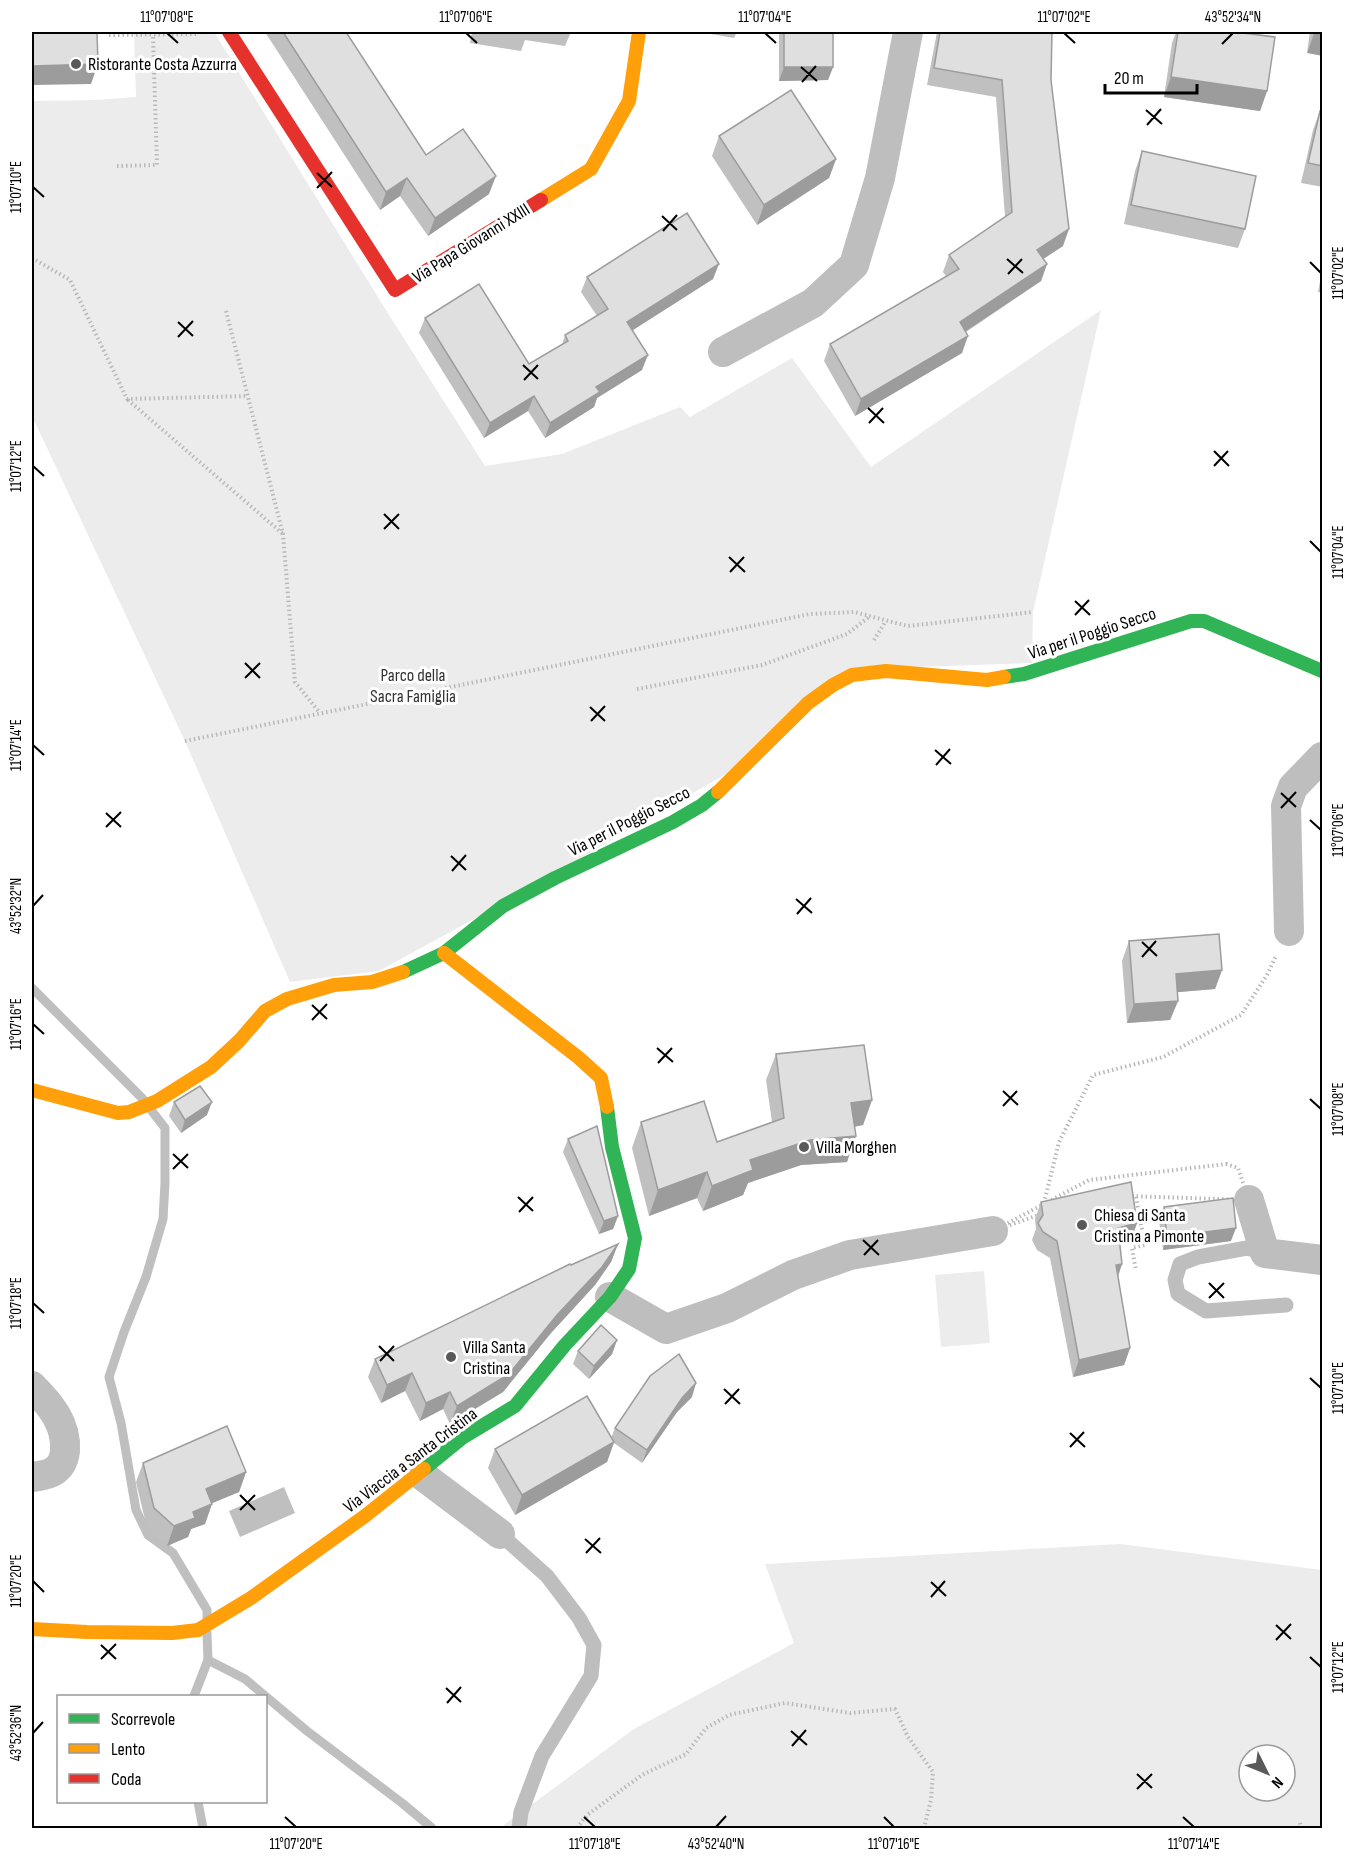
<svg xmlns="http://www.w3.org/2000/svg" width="1354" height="1860" font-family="'Sofia Sans Condensed',sans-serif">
	<rect width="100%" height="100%" fill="#fff"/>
	<g fill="#ececec" fill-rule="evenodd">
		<path d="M134,32H214L394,323L485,466L562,454L680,407L690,417L792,358L871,467L1101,310L1033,612L1032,663L856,669L738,767L494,908L379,971L290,982L185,741L32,416V101L95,100L136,97Z"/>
		<path d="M984,1271L990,1343L941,1347L935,1275Z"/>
		<path d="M1120,1544L1322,1570V1828H500L634,1729L794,1643L765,1564ZM1249,1755H1285V1791H1249Z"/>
	</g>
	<path fill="#bfbfbf" d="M284,1487L295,1513L240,1537L229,1511Z"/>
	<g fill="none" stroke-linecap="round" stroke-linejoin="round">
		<g stroke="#bfbfbf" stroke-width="9">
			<path d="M32,988L143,1099"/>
			<path d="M151,1110L165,1128V1183L163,1219L146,1277L124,1332L109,1377L121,1423L136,1510L148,1535L173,1553L207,1610V1619"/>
			<path d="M208,1660L245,1679L307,1731L402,1803L432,1828"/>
			<path d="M194,1696L208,1660L207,1633"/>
			<path d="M198,1802L203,1828"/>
		</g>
		<g stroke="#b9b9b9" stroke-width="4" stroke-dasharray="1.5 3" stroke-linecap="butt">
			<path d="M109,35L199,34"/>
			<path d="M117,166L157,165L153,35"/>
			<path d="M32,258L70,280L127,399L248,396"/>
			<path d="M226,311L283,534L295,682L320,713"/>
			<path d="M128,400L283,534"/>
			<path d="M874,640L886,621"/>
			<path d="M637,689L762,665L847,634L869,617"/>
			<path d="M185,741L810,614L854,612L908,626L1033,612"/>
			<path d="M1226,1164L1238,1168L1249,1200L1128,1196L1088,1203L1036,1216L993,1231L1089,1180Z"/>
			<path d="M1136,1197L1145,1245L1132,1248L1136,1271"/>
			<path d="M1044,1203L1059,1142L1093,1075L1163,1057L1241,1015L1267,975L1276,956"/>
			<path d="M1300,1823L1301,1828"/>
			<path d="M577,1828L587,1815L642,1775L686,1754L706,1728L729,1715L785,1703L850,1713L895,1709L908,1737L933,1772L931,1800L924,1828"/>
		</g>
		<g stroke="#bebebe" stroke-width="15">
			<path d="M1265,1253L1247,1248L1198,1257L1180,1264L1175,1280L1178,1294L1206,1311L1286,1305"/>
			<path d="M500,1534L547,1576L579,1618L594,1645L591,1676L542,1756L521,1812L519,1828"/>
		</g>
		<g stroke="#bebebe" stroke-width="30">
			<path d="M723,352L813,303L854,265L880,178L908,32"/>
			<path d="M1289,931L1286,806L1293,787L1322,757"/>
			<path d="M1249,1200L1265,1253L1322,1260"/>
			<path d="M610,1297L666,1329L727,1308L793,1275L850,1255L993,1231"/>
			<path d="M32,1386C50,1404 67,1424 65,1451C64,1459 62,1466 54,1471C48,1475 39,1476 32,1477"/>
			<path d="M419,1473L500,1534"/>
		</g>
		<g stroke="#30b455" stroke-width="14">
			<path d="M1004,677L1024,674L1191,621H1204L1322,671"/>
			<path d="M403,972L444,953L503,906L555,878L673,822L702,805L718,792"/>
			<path d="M424,1469L462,1438L515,1406L565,1345L610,1297L629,1269L635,1238L612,1147L607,1107"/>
		</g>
		<g stroke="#ff9f0a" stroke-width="14">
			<path d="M541,200L591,169L629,101L639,32"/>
			<path d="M718,792L808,703L833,685L852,675L886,671L987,680L1004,677"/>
			<path d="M444,953L579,1058L601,1078L607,1107"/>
			<path d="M32,1090L118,1113L129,1112L157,1101L211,1067L239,1041L265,1011L287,999L334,985L372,982L403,972"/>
			<path d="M32,1629L87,1632L172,1633L198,1630L251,1598L365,1516L424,1469"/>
		</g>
		<path stroke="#e5322d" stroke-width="14" d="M229,32L395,290L541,200"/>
	</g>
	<g fill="#c0c0c0">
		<path d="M265,32H346L426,155L489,194L428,236L400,196L380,210Z"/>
		<path d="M472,32H571L565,46L525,40L521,51L470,43Z"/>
		<path d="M700,32H737L734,38Z"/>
		<path d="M779,32H833V67L828,80L779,81Z"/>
		<path d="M937,32H1052L1051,80L1063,246L1043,259L1047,264L1041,281L966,332L962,353L855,416L824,361L830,344L946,276L943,272L949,255L1005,217L996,97L927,85Z"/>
		<path d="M1176,32H1235L1267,91L1260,111L1164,97L1172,43Z"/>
		<path d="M1310,32H1323L1307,53Z"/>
		<path d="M1320,111H1323V187L1301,183L1313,130Z"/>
		<path d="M719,136L836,159L829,178L757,225L712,156Z"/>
		<path d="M1142,151L1245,229L1238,248L1124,224L1135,171Z"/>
		<path d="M1323,265V293L1318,292Z"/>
		<path d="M587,277L713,279L633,330L642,370L597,398L594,407L545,438L528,411L484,438L419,333L425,318L529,364L562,345L565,335L597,316L581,292Z"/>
		<path d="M1129,941L1222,970L1215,989L1177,992L1178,1001L1170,1020L1127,1023L1122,961Z"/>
		<path d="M776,1054L872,1100L863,1125L854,1127L847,1162L801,1165L748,1183L743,1195L703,1211L697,1198L649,1216L632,1148L641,1122L717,1142L772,1122L766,1080Z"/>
		<path d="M174,1102L207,1115L181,1133L169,1116Z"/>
		<path d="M568,1139L618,1216L613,1229L599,1234L563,1152Z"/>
		<path d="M1041,1202L1137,1223L1131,1240L1120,1243L1122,1264L1118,1277L1130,1348L1124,1365L1073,1377L1050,1258L1037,1250L1032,1240L1036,1229L1035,1219Z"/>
		<path d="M1164,1207L1231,1241L1163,1250L1159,1220Z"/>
		<path d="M618,1244L611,1262L595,1285L551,1333L503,1392L450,1424L443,1409L420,1421L405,1391L381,1403L368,1377L375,1359Z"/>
		<path d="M617,1340L612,1354L589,1379L573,1364L578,1351Z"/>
		<path d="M692,1397L677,1412L642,1463L614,1443L607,1462L515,1515L488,1468L495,1449L611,1438L615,1428Z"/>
		<path d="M143,1463L246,1472L239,1492L212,1503L205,1524L191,1529L188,1537L167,1546L147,1528L136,1482Z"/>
	</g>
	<g fill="#9c9c9c">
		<path d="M1314,34L1323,35V56L1307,53Z"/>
		<path d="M98,64L91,84L32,85V66Z"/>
		<path d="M784,67H833L828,80L779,81Z"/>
		<path d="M1171,77L1267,91L1260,111L1164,97Z"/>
		<path d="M836,159L829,178L757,225L764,205Z"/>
		<path d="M496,176L489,194L428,236L435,218Z"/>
		<path d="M407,178L400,196L380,210L386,192Z"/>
		<path d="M1069,229L1063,246L1031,267L1037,250Z"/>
		<path d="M719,264L713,279L622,337L627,322Z"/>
		<path d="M1047,264L1041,281L954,339L960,322Z"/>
		<path d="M968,336L962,353L855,416L861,399Z"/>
		<path d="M648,355L642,370L597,398L594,407L545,438L550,423L596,387Z"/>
		<path d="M534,396L528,411L484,438L490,423Z"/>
		<path d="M1222,970L1215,989L1168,993L1176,974Z"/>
		<path d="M1178,1001L1170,1020L1127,1023L1134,1004Z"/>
		<path d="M872,1100L863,1125L841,1129L851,1103Z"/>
		<path d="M212,1102L207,1115L181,1133L185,1120Z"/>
		<path d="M856,1136L847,1162L801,1165L748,1183L743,1195L703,1211L712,1186L750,1160L810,1140Z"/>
		<path d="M707,1172L697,1198L649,1216L658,1190Z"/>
		<path d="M618,1216L613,1229L599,1234L604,1221Z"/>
		<path d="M1137,1223L1131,1240L1112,1245L1118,1228Z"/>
		<path d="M1236,1228L1231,1241L1163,1250L1167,1237Z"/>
		<path d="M618,1244L611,1262L595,1285L551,1333L503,1392L450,1424L457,1406L557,1315Z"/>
		<path d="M1122,1264L1116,1281V1265Z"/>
		<path d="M617,1340L612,1354L589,1379L594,1366Z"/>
		<path d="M1130,1348L1124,1365L1073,1377L1079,1360Z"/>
		<path d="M412,1373L405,1391L381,1403L387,1385Z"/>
		<path d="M696,1383L692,1397L677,1412L642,1463L647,1450L682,1398Z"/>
		<path d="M450,1392L443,1409L420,1421L426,1403Z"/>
		<path d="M614,1442L607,1462L515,1515L522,1495Z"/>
		<path d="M246,1472L239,1492L198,1509L206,1489Z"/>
		<path d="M212,1504L205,1524L191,1529L188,1537L167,1546L174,1526L193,1512Z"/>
	</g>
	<g fill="#dfdfdf" stroke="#9c9c9c" stroke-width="1.5">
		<path d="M32,32H97L98,64L32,66Z"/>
		<path d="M283,32H346L426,155L463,129L496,176L435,218L407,178L386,192Z"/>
		<rect x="784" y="32" width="49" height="35"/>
		<path d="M940,32H1052L1051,80L1069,229L1037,250L1047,264L960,322L968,336L861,399L830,344L959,269L949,255L1012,212L1002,80L934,68Z"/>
		<path d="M1178,32H1235L1275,37L1267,91L1171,77Z"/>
		<path d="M1314,32H1323V35L1314,34Z"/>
		<path d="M791,90L836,159L764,205L719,136Z"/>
		<path d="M1320,111H1323V166L1308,163Z"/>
		<path d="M1142,151L1256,176L1245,229L1131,205Z"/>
		<path d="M687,213L719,264L627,322L648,355L596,387L600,392L550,423L534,396L490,423L425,318L479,284L529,364L568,341L565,335L608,309L587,277Z"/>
		<path d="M1219,934L1222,970L1176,974L1178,1001L1134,1004L1129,941Z"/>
		<path d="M864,1045L872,1100L851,1103L856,1136L810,1140L750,1160L753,1170L712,1186L707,1172L658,1190L641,1122L704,1101L717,1142L784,1118L776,1054Z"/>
		<path d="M200,1086L212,1102L185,1120L174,1102Z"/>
		<path d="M597,1126L618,1216L604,1221L568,1139Z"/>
		<path d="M1131,1182L1137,1223L1118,1228L1122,1264L1116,1265L1130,1348L1079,1360L1057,1241L1043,1232L1038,1223L1043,1215L1041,1202Z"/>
		<path d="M1233,1198L1236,1228L1167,1237L1164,1207Z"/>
		<path d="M618,1244L602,1267L557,1315L509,1374L457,1406L450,1392L426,1403L412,1373L387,1385L375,1359L570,1264L571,1265Z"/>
		<path d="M601,1325L617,1340L594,1366L578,1351Z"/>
		<path d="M679,1354L696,1383L682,1398L647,1450L615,1428L650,1376Z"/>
		<path d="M587,1396L614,1442L522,1495L495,1449Z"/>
		<path d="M227,1426L246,1472L206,1489L212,1504L193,1512L195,1518L174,1526L154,1508L143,1463Z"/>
	</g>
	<path fill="none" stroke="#000" stroke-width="2" d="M167,33L178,43M466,33L477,43M765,33L776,43M1064,33L1075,43M1222,44L1233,33M801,67L817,81M802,82L816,66M1146,110L1162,124M1147,125L1161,109M317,173L332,187M33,187L44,197M317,188L332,172M662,216L677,230M663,231L677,215M1007,259L1023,273M1310,262L1321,273M1008,274L1022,259M178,322L193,336M178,337L193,321M523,365L538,379M524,380L538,365M868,408L884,423M869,423L883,408M1214,451L1229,466M33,466L44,476M1214,466L1228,451M384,514L399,529M384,529L399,514M1310,541L1321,552M729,557L745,572M730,572L744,557M1075,601L1090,615M1075,615L1089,600M245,663L260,678M245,678L260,663M590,707L605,721M591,721L605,706M33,745L44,755M935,750L951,764M936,765L950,749M1281,793L1296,807M1281,808L1296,792M106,813L121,827M1310,820L1321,830M106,827L121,812M451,856L466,870M452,871L466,855M796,899L812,913M33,906L43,895M797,914L811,898M1142,942L1157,956M1142,957L1156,941M312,1005L327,1019M312,1020L327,1004M33,1024L44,1034M657,1048L673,1062M658,1063L672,1048M1003,1091L1018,1105M1310,1099L1321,1109M1003,1106L1017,1091M173,1154L188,1168M173,1169L188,1154M518,1197L533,1211M519,1212L533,1197M863,1240L879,1255M864,1255L878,1240M1209,1283L1224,1298M1209,1298L1224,1283M33,1303L44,1313M379,1346L394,1361M380,1361L394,1346M1310,1378L1321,1388M724,1389L740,1404M725,1404L739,1389M1070,1433L1085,1447M1070,1447L1084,1432M240,1495L255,1510M240,1510L255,1495M585,1539L601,1553M586,1553L600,1538M33,1581L44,1592M931,1582L946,1596M931,1597L945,1581M1276,1625L1291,1639M1276,1640L1291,1624M101,1645L116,1659M1310,1657L1321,1667M101,1659L116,1644M446,1688L461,1702M447,1703L461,1687M791,1731L807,1745M33,1733L43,1722M792,1746L806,1730M1137,1774L1152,1788M1137,1789L1152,1774M285,1817L296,1827M584,1817L595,1827M884,1817L894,1827M1183,1817L1194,1827M716,1827L726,1816"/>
	<g fill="#595959" stroke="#fff" stroke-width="2">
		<circle cx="76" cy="64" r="6"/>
		<circle cx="804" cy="1147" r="6"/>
		<circle cx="1082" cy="1225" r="6"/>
		<circle cx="451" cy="1357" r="6"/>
	</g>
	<g text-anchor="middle" stroke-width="6" stroke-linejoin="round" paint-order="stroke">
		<g font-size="18" fill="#000" stroke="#fff" text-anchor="start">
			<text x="88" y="70">Ristorante Costa Azzurra</text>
			<text x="816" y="1153">Villa Morghen</text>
			<text x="1094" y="1221">Chiesa di Santa<tspan x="1094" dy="21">Cristina a Pimonte</tspan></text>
			<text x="463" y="1353">Villa Santa<tspan x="463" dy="21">Cristina</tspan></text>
		</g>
		<g font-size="18" fill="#000" stroke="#fff">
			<text transform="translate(471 243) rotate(-32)" y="6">Via Papa Giovanni XXIII</text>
			<text transform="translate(1092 633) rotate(-18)" y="6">Via per il Poggio Secco</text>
			<text transform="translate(629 821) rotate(-27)" y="6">Via per il Poggio Secco</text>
			<text transform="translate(410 1460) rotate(-37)" y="6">Via Viaccia a Santa Cristina</text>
		</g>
		<g font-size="18" fill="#333" stroke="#fff">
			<text x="413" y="681">Parco della<tspan x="413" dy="21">Sacra Famiglia</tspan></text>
		</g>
	</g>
	<rect width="1354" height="1860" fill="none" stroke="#ffffff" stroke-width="66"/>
	<rect x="57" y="1695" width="210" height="108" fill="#ffffff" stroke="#999999" stroke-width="1.5"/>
	<rect x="69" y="1714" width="30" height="9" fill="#30b455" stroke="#999999" stroke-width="1.5"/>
	<text x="111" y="1725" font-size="18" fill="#000000">Scorrevole</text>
	<rect x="69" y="1744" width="30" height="9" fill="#ff9f0a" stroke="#999999" stroke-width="1.5"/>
	<text x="111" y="1755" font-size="18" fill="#000000">Lento</text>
	<rect x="69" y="1774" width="30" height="9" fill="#e5322d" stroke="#999999" stroke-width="1.5"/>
	<text x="111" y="1785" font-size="18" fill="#000000">Coda</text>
	<g transform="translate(1267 1773) rotate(133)"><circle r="28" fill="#ffffff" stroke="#999999" stroke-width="1.5"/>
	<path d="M0-4.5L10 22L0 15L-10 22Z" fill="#595959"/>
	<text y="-9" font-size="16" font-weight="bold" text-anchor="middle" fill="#000000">N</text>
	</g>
	<path d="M1105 84v9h92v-9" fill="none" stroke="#000000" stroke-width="3"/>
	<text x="1114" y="84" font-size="18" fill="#000000" stroke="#ffffff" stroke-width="4.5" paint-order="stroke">20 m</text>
	<rect x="33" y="33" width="1288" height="1794" fill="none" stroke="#000" stroke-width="2"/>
	<g font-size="15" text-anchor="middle" fill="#000">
		<text x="167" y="22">11°07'08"E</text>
		<text x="466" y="22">11°07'06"E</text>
		<text x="765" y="22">11°07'04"E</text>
		<text x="1064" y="22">11°07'02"E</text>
		<text x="1233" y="22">43°52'34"N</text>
		<text transform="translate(16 187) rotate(-90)" y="5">11°07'10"E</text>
		<text transform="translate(1338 273) rotate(-90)" y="5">11°07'02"E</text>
		<text transform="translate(16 466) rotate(-90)" y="5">11°07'12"E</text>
		<text transform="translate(1338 552) rotate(-90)" y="5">11°07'04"E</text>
		<text transform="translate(16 745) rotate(-90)" y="5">11°07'14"E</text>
		<text transform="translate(1338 830) rotate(-90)" y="5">11°07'06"E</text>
		<text transform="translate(16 906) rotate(-90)" y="5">43°52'32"N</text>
		<text transform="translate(16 1024) rotate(-90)" y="5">11°07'16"E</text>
		<text transform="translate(1338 1109) rotate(-90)" y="5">11°07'08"E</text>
		<text transform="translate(16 1303) rotate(-90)" y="5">11°07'18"E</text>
		<text transform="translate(1338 1388) rotate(-90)" y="5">11°07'10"E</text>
		<text transform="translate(16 1581) rotate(-90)" y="5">11°07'20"E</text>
		<text transform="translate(1338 1667) rotate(-90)" y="5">11°07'12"E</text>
		<text transform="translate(16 1733) rotate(-90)" y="5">43°52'36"N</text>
		<text x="296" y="1849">11°07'20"E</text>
		<text x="595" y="1849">11°07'18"E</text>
		<text x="716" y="1849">43°52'40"N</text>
		<text x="894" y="1849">11°07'16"E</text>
		<text x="1194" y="1849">11°07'14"E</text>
	</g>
</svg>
